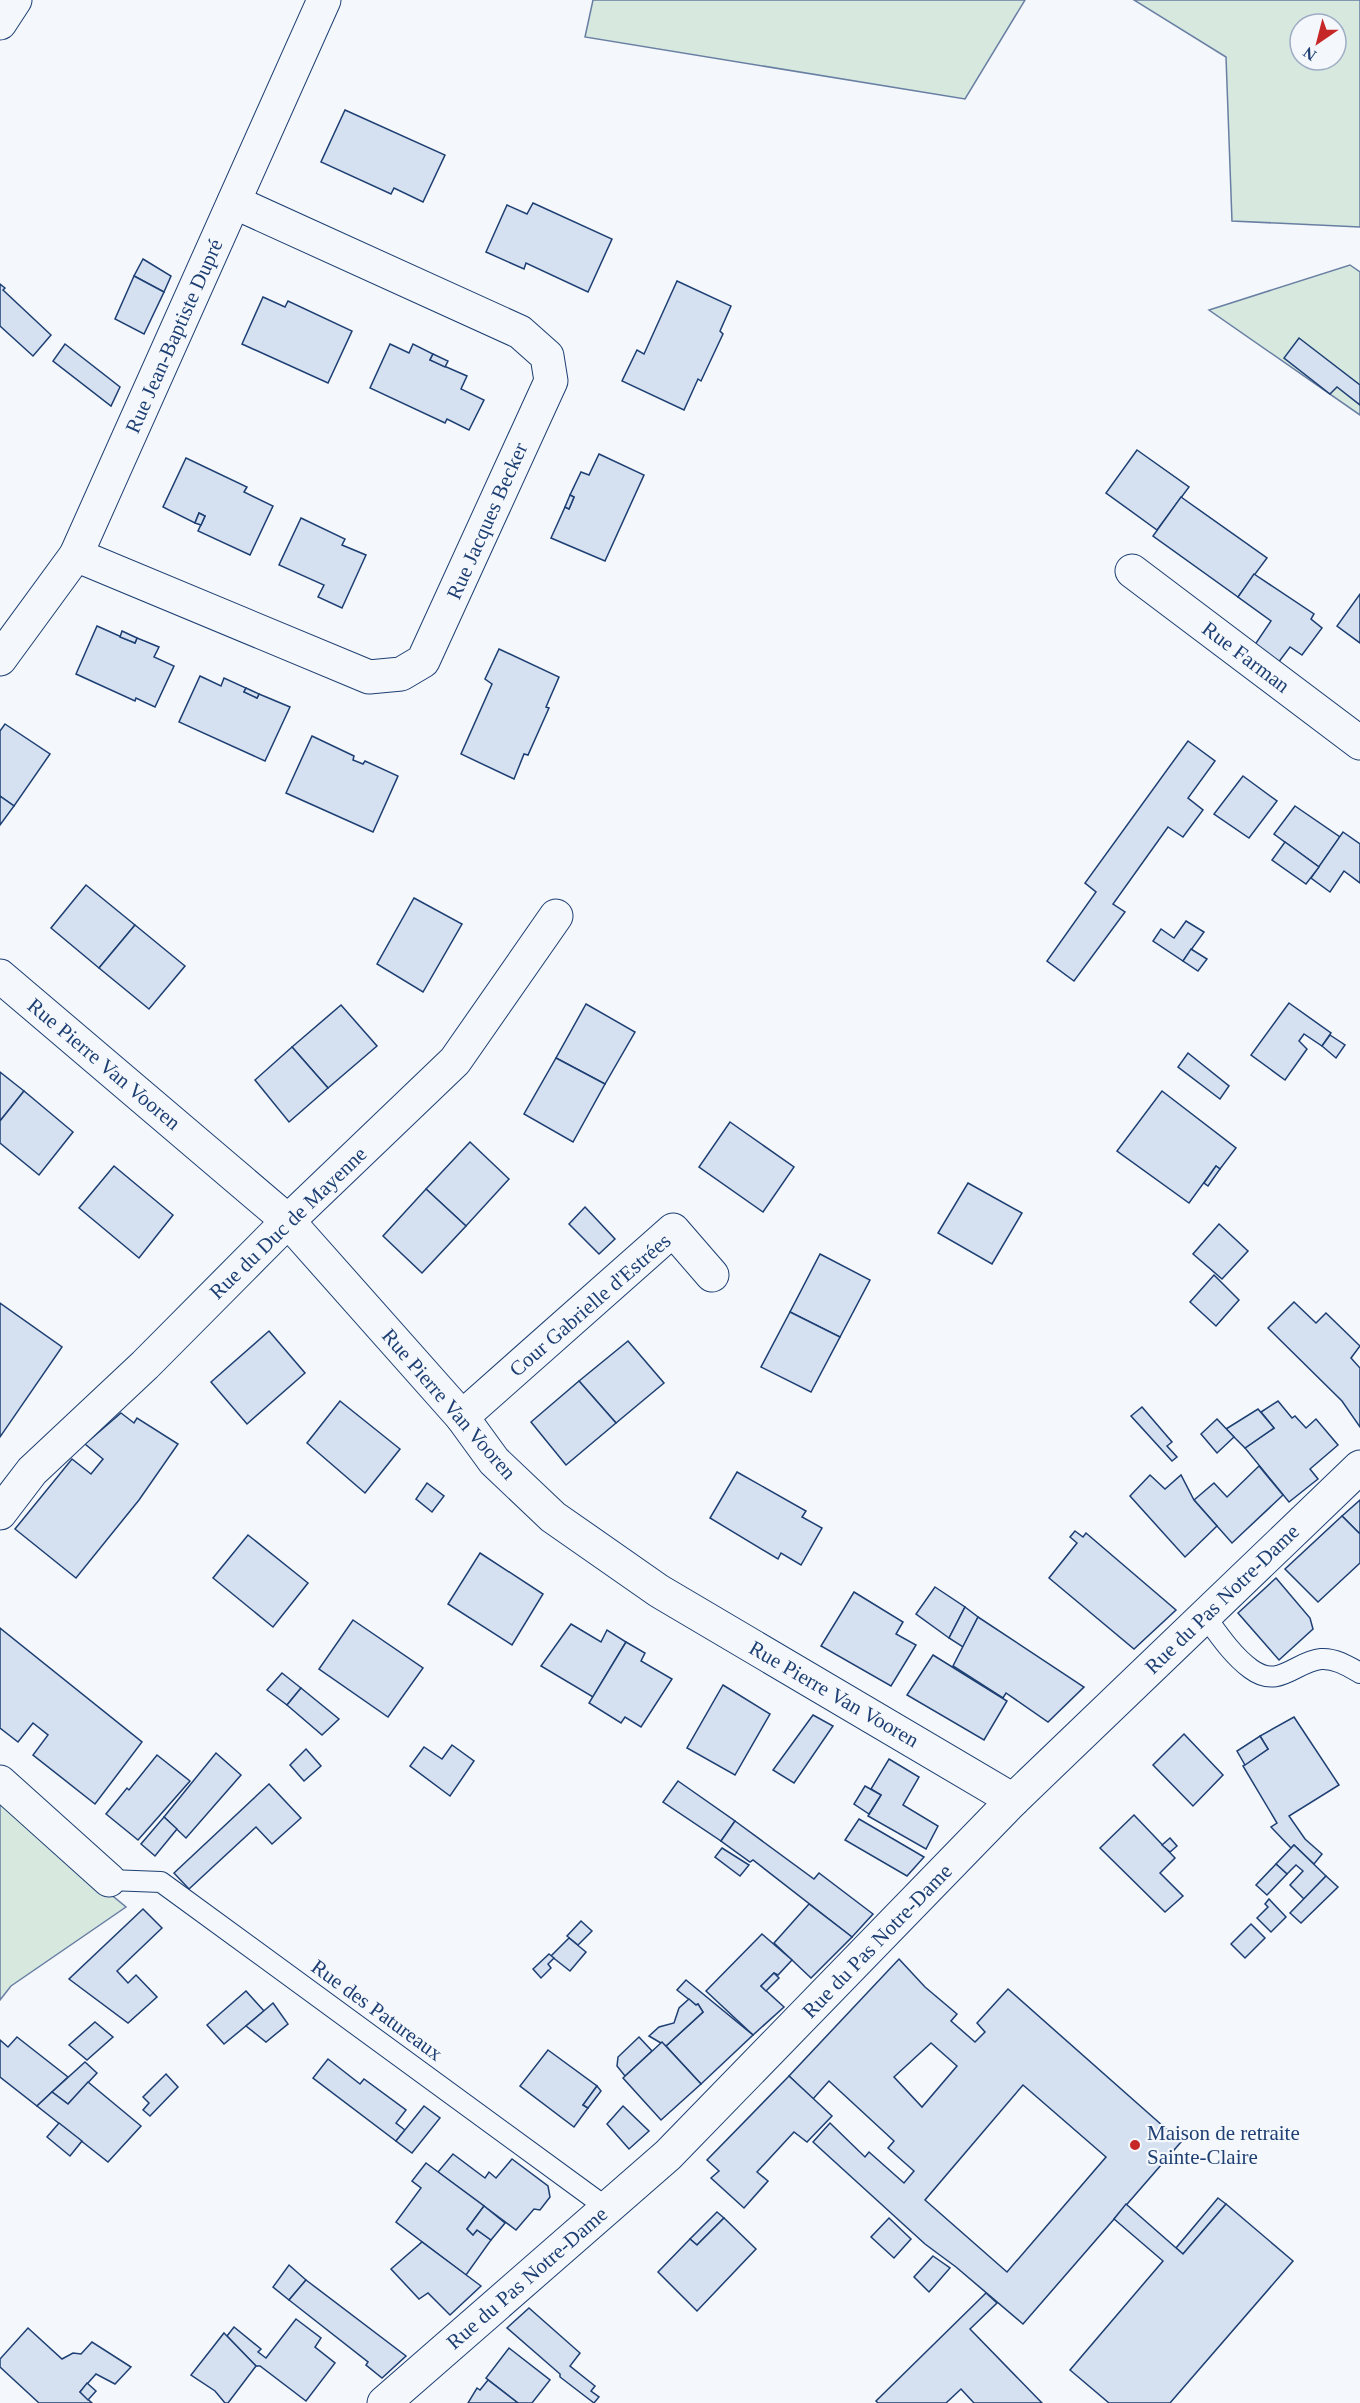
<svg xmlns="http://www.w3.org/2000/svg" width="1360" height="2403" font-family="'Times New Roman',serif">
	<rect width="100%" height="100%" fill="#f4f7fb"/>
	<g fill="#d7e8df" stroke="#687fa3" stroke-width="1.5" fill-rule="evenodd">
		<path d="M593,0H1025L965,99L585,37Z"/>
		<path d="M1134,0H1360V227L1232,221L1226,57ZM1300,24H1336V60H1300Z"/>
		<path d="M1350,265L1360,272V415L1209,310Z"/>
		<path d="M0,1803L126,1907L11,1986L0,2000Z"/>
	</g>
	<g fill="#d5e0f0" stroke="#1d3f73" stroke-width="1.5" fill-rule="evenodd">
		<path d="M345,110L445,155L423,202L394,188L391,194L321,162Z"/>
		<path d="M533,203L612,239L588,292L526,263L524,269L486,252L507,205L527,214Z"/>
		<path d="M143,259L171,276L164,292L134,276Z"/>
		<path d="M134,276L164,292L144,334L115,319Z"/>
		<path d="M677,281L731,306L720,331L723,334L701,381L698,379L684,410L622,381L637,350L644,354Z"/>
		<path d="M0,284L5,288L3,290L51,335L33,356L0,326Z"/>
		<path d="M263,297L285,307L288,301L352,331L328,383L242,344Z"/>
		<path d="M1299,338L1360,385V405L1337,387L1330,394L1284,358Z"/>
		<path d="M65,344L120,387L111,406L53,361Z"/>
		<path d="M390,344L409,353L413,344L433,354L430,360L467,376L461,389L484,400L469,430L447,419L445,423L370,388Z"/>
		<path d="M433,354L448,361L445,367L430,360Z"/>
		<path d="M1137,450L1189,487L1157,530L1106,493Z"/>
		<path d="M599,454L644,475L605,561L551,538L565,507L569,509L574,497L570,495L581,472L589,475Z"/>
		<path d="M186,458L247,487L244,492L273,506L250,555L198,531L205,516L199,513L195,523L163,507Z"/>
		<path d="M570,495L574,497L569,509L565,507Z"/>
		<path d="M1181,497L1267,558L1238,597L1153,536Z"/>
		<path d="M199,513L205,516L201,525L195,523Z"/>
		<path d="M301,518L345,539L342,545L366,555L342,608L318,597L324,585L279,565Z"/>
		<path d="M1254,574L1314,614L1311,619L1322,628L1302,655L1290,647L1275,667L1252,649L1271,621L1238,597Z"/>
		<path d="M1360,594V643L1337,626Z"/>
		<path d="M97,626L135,643L137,638L159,647L154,657L174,666L155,707L136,698L135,701L76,674Z"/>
		<path d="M122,631L137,638L135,643L120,637Z"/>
		<path d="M499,649L559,677L546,707L549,708L528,755L524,754L514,779L461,754L492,684L485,679Z"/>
		<path d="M200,676L221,686L224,678L246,688L244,692L257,698L259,694L290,707L265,761L179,722Z"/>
		<path d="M246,688L259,694L257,698L244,692Z"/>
		<path d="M5,724L50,754L14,806L0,796V731Z"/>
		<path d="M312,736L354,756L353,760L363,764L365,761L398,776L373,832L286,793Z"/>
		<path d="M1188,741L1215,761L1188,798L1203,810L1183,837L1168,827L1113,904L1125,912L1074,981L1047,961L1096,892L1085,883Z"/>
		<path d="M1243,776L1277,801L1249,838L1214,814Z"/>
		<path d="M0,796L14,806L0,825Z"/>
		<path d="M1295,806L1340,837L1319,867L1274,834Z"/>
		<path d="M1343,832L1360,844V883L1344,871L1330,892L1311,878Z"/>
		<path d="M1285,842L1319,867L1306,884L1272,860Z"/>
		<path d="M86,885L135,925L99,968L51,928Z"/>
		<path d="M414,898L462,924L423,992L377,964Z"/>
		<path d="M1186,921L1204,932L1183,961L1153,941L1161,929L1174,938Z"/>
		<path d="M135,925L185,966L149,1009L99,968Z"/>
		<path d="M1191,949L1207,959L1198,971L1183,961Z"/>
		<path d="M1289,1003L1331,1033L1322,1046L1304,1034L1299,1041L1307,1049L1285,1080L1251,1055Z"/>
		<path d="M586,1004L635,1032L605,1084L556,1058Z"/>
		<path d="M341,1005L377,1046L328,1088L292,1047Z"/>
		<path d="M1330,1035L1345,1045L1336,1058L1322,1046Z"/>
		<path d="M292,1047L328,1088L289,1122L255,1080Z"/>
		<path d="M1188,1053L1229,1086L1220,1099L1178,1067Z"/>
		<path d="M556,1058L605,1084L573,1142L524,1114Z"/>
		<path d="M0,1072L24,1091L0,1121Z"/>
		<path d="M24,1091L73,1132L39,1175L0,1143V1121Z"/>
		<path d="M1162,1091L1236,1148L1220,1169L1216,1166L1189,1203L1117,1151Z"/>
		<path d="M730,1122L794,1167L763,1212L699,1167Z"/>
		<path d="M470,1142L509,1179L466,1226L426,1189Z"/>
		<path d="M114,1166L173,1215L139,1258L79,1208Z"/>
		<path d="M1216,1166L1220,1169L1208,1186L1204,1183Z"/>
		<path d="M968,1183L1022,1213L992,1264L938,1233Z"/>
		<path d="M426,1189L466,1226L422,1273L383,1236Z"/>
		<path d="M585,1207L615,1239L599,1254L569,1224Z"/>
		<path d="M1219,1224L1248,1251L1222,1279L1193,1254Z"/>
		<path d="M820,1254L870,1280L840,1337L790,1312Z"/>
		<path d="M1214,1275L1239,1300L1216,1326L1190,1302Z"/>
		<path d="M1294,1302L1316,1323L1326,1313L1360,1346L1351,1358L1360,1368V1427L1342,1401L1268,1328Z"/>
		<path d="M0,1303L62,1347L0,1437Z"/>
		<path d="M790,1312L840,1337L811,1392L761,1367Z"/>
		<path d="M269,1331L305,1373L247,1424L211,1382Z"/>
		<path d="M628,1341L664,1383L616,1423L579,1381Z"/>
		<path d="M579,1381L616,1423L566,1465L531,1422Z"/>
		<path d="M340,1401L400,1449L365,1493L307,1443Z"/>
		<path d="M1278,1401L1292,1418L1295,1416L1306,1428L1316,1419L1338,1445L1310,1469L1318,1479L1289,1502L1245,1448L1274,1428L1261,1412Z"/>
		<path d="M1142,1407L1172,1442L1167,1446L1177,1457L1172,1461L1131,1416Z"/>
		<path d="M1258,1409L1274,1428L1245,1448L1226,1429Z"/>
		<path d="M121,1413L134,1423L137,1418L178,1444L139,1500L76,1578L15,1529L72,1459L91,1474L103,1459L85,1444Z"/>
		<path d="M1217,1419L1234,1437L1217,1453L1201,1434Z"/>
		<path d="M1259,1466L1283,1495L1232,1543L1194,1500L1214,1483L1227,1497Z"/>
		<path d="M737,1472L806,1511L802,1517L822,1528L801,1565L781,1553L778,1559L710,1518Z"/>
		<path d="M1150,1475L1165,1489L1181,1475L1194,1500L1217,1526L1185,1557L1130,1496Z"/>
		<path d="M427,1483L444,1496L432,1512L416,1499Z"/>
		<path d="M1360,1500V1534L1342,1516Z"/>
		<path d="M1342,1516L1360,1534V1563L1318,1602L1285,1569Z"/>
		<path d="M1075,1531L1083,1537L1086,1533L1176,1610L1134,1649L1049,1578L1077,1543L1070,1537Z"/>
		<path d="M248,1535L308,1583L273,1627L213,1578Z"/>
		<path d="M480,1553L543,1594L512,1645L448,1604Z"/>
		<path d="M1276,1578L1310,1618L1313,1629L1279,1660L1238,1613Z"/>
		<path d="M935,1587L965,1607L949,1638L916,1614Z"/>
		<path d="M854,1592L903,1622L896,1634L916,1645L891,1686L821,1646Z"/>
		<path d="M965,1607L978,1617L963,1647L949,1638Z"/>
		<path d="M978,1617L1084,1687L1048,1722L1006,1693L1003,1698L953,1666Z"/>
		<path d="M353,1620L423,1668L388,1717L319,1669Z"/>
		<path d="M571,1624L601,1642L607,1630L626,1642L593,1697L541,1666Z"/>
		<path d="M0,1628L142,1742L95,1804L33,1755L48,1735L33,1723L18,1742L0,1728Z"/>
		<path d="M626,1642L645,1653L641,1661L672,1679L641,1727L625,1717L621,1723L589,1703Z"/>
		<path d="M933,1655L1007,1701L984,1740L907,1695Z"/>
		<path d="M282,1673L301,1688L287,1705L267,1690Z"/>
		<path d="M723,1685L770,1714L735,1775L687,1748Z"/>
		<path d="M301,1688L339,1719L322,1735L287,1705Z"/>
		<path d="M813,1715L833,1726L794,1783L773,1770Z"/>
		<path d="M1294,1717L1339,1785L1289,1816L1305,1839L1322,1854L1314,1864L1294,1845L1291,1848L1271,1827L1277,1823L1243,1766L1268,1749L1260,1736Z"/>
		<path d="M1184,1734L1223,1775L1193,1806L1153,1765Z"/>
		<path d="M1260,1736L1268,1749L1245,1765L1237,1751Z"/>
		<path d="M452,1745L474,1761L450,1796L410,1766L424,1747L442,1759Z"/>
		<path d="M306,1749L321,1766L304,1781L290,1765Z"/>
		<path d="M216,1753L241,1775L186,1838L164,1817Z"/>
		<path d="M157,1755L190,1781L138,1840L106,1814L127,1788L129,1790Z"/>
		<path d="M889,1759L919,1777L903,1805L938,1826L926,1849L868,1816L881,1795L871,1789Z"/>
		<path d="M678,1781L735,1821L721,1841L663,1802Z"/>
		<path d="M269,1784L301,1818L272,1844L256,1827L189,1889L174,1873Z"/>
		<path d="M865,1786L881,1795L869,1814L854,1804Z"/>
		<path d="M1134,1815L1175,1858L1160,1873L1183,1896L1165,1912L1100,1848Z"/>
		<path d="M164,1817L177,1829L155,1856L141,1844Z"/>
		<path d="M859,1819L924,1857L907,1876L845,1840Z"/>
		<path d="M735,1821L814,1879L819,1873L873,1914L852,1937L753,1860L750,1862L721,1841Z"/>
		<path d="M1170,1838L1177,1846L1170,1852L1162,1845Z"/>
		<path d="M1294,1845L1326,1876L1304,1899L1290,1885L1303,1871L1296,1865L1287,1874L1276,1864Z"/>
		<path d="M722,1848L749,1865L740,1876L715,1857Z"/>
		<path d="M1276,1864L1287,1874L1267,1895L1256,1885Z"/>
		<path d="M1326,1876L1338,1887L1301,1923L1290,1913Z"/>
		<path d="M1269,1899L1286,1917L1271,1932L1257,1918L1268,1907L1265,1904Z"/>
		<path d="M809,1904L852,1937L811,1978L774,1943Z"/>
		<path d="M143,1909L162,1928L117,1971L128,1983L136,1975L157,1997L128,2023L69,1979Z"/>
		<path d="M581,1921L592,1931L578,1945L567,1936Z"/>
		<path d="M1251,1924L1265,1938L1245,1958L1231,1944Z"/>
		<path d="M762,1934L792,1960L778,1975L774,1973L761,1986L784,2007L753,2035L706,1991Z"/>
		<path d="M569,1938L586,1952L570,1971L551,1956Z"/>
		<path d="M549,1954L554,1958L548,1964L551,1968L541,1978L533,1969Z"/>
		<path d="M899,1959L925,1987L957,2014L951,2021L975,2042L985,2032L977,2023L1008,1989L1181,2142L1023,2324L956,2267L925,2244L813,2142L830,2123L865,2157L869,2152L904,2183L914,2171L888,2148L894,2141L829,2081L813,2099L789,2076ZM931,2043L957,2066L922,2107L894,2077ZM1023,2085L1106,2157L1007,2272L925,2200Z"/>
		<path d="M774,1973L779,1978L766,1991L761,1986Z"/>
		<path d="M686,1980L753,2035L701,2084L666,2046L703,2012L698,2004L696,2005L677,1990Z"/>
		<path d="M246,1991L264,2011L224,2044L207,2025Z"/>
		<path d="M689,1999L696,2005L698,2004L703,2012L666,2046L649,2036L659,2027L674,2023L679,2008Z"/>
		<path d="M273,2003L288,2024L266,2042L246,2026Z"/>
		<path d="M95,2022L113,2037L87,2060L69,2045Z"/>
		<path d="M17,2037L68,2077L37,2106L0,2077V2040L8,2047Z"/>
		<path d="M639,2037L652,2051L625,2076L617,2066L618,2057Z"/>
		<path d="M662,2042L701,2084L661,2120L623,2078Z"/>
		<path d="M548,2050L597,2086L583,2105L588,2108L574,2127L520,2086Z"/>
		<path d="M328,2059L360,2084L364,2079L406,2110L396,2123L405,2130L396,2141L313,2078Z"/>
		<path d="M85,2062L97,2073L68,2104L52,2092Z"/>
		<path d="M166,2074L178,2087L150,2116L143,2110L149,2103L143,2097Z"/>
		<path d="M789,2076L832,2116L807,2142L794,2132L757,2172L768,2181L744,2208L711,2178L719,2171L707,2160Z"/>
		<path d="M88,2082L141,2126L108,2162L37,2106L52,2092L68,2104Z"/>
		<path d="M597,2086L601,2091L588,2108L583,2105Z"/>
		<path d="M424,2106L440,2118L412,2153L396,2141Z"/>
		<path d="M623,2106L649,2131L629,2149L607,2124Z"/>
		<path d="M59,2123L82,2141L70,2156L47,2137Z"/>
		<path d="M453,2154L485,2178L489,2172L496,2178L512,2159L548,2186L550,2197L540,2210L534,2209L516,2230L438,2172Z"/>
		<path d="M426,2163L484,2206L467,2229L473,2235L477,2230L491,2240L466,2275L396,2222L421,2188L412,2181Z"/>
		<path d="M1218,2198L1226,2204L1183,2254L1176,2248Z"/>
		<path d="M1126,2204L1183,2254L1226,2204L1293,2261L1170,2403H1109L1070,2370L1163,2261L1114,2219Z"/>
		<path d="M484,2206L505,2223L491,2240L477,2230L473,2235L467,2229Z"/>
		<path d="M717,2212L724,2218L697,2245L690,2239Z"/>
		<path d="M724,2218L756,2249L697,2311L658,2272L690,2239L697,2245Z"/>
		<path d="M889,2218L911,2239L894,2258L871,2237Z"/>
		<path d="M422,2242L481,2286L450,2315L428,2293L419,2299L391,2269Z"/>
		<path d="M933,2256L950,2268L929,2292L914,2277Z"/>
		<path d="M289,2265L306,2280L289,2300L273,2287Z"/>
		<path d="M306,2280L406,2356L382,2378L366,2365L368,2362L289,2300Z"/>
		<path d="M986,2293L997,2303L970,2329L1042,2403H974L961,2389L946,2403H878L876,2401Z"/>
		<path d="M529,2308L580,2353L570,2366L595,2386L591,2391L599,2397L594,2403L560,2377V2374L507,2328Z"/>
		<path d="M296,2319L321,2338L315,2347L335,2363L306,2401L260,2366H256L227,2336L234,2327L261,2349L258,2352L266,2358Z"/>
		<path d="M28,2328L62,2359L73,2353L81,2354L92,2342L131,2367L115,2384L96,2374L80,2392L92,2403H39L0,2367V2359Z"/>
		<path d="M224,2333L256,2366L228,2403H225L215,2391L191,2375Z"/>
		<path d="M509,2348L550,2380L532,2403H518L486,2378Z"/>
		<path d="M488,2380L518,2403H468L477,2388L480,2390Z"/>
		<path d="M87,2383L96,2391L88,2400L80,2392Z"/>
	</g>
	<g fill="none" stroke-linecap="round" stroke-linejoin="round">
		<g stroke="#1d3f73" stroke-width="22">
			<g id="service">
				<path d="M1205,1616C1218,1634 1233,1656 1251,1669C1279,1690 1296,1661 1321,1659C1335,1658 1348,1666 1360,1673"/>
				<path d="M109,1880L161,1882L607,2208"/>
			</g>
		</g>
		<g stroke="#1d3f73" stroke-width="35">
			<g id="minor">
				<path d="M76,555L369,677L401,674L423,661L551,381L547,356L520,332L234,202"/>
				<path d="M1132,571L1360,743"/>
				<path d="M0,659L76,555L324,0"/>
				<path d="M0,976L288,1221L462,1417L494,1461L553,1517L659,1591L1013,1800"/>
				<path d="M462,1417L673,1230L712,1275"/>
				<path d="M0,1513L32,1471L145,1365L288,1221L455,1061L556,916"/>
				<path d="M0,1782L109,1880"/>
			</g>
		</g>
		<g stroke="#1d3f73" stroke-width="35">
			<g id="tertiary">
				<path d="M0,23L15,0"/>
				<path d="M384,2403L668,2155L1013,1800L1360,1467"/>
			</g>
		</g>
		<use href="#service" stroke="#f4f7fb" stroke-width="20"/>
		<use href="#minor" stroke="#f4f7fb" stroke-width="33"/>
		<use href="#tertiary" stroke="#f4f7fb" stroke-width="33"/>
	</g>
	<circle fill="#c62828" stroke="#f4f7fb" stroke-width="2" cx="1135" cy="2145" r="6"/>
	<g text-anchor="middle" stroke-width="4.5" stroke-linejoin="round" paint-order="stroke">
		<g font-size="21" fill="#1d3f73" stroke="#f4f7fb">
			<text transform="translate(174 336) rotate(-66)" y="7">Rue Jean-Baptiste Dupré</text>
			<text transform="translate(487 521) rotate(-66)" y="7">Rue Jacques Becker</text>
			<text transform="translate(1246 657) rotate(37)" y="7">Rue Farman</text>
			<text transform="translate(104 1064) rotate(40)" y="7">Rue Pierre Van Vooren</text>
			<text transform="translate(288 1223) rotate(-44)" y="7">Rue du Duc de Mayenne</text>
			<text transform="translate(590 1305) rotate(-41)" y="7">Cour Gabrielle d'Estrées</text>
			<text transform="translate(449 1404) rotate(49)" y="7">Rue Pierre Van Vooren</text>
			<text transform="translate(1222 1599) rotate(-44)" y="7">Rue du Pas Notre-Dame</text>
			<text transform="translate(834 1694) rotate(30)" y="7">Rue Pierre Van Vooren</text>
			<text transform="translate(877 1941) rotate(-46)" y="7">Rue du Pas Notre-Dame</text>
			<text transform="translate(377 2010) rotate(36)" y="7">Rue des Patureaux</text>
			<text transform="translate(527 2278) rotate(-41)" y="7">Rue du Pas Notre-Dame</text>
		</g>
		<g font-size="21" fill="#1d3f73" stroke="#f4f7fb" text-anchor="start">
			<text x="1147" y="2140">Maison de retraite<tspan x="1147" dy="24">Sainte-Claire</tspan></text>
		</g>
	</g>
	<g transform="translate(1318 42) rotate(215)"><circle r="28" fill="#f4f7fb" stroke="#9eadc5" stroke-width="1.5"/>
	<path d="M0-4.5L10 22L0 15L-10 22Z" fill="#c62828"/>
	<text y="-9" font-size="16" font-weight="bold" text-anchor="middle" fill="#1d3f73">N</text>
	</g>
</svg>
